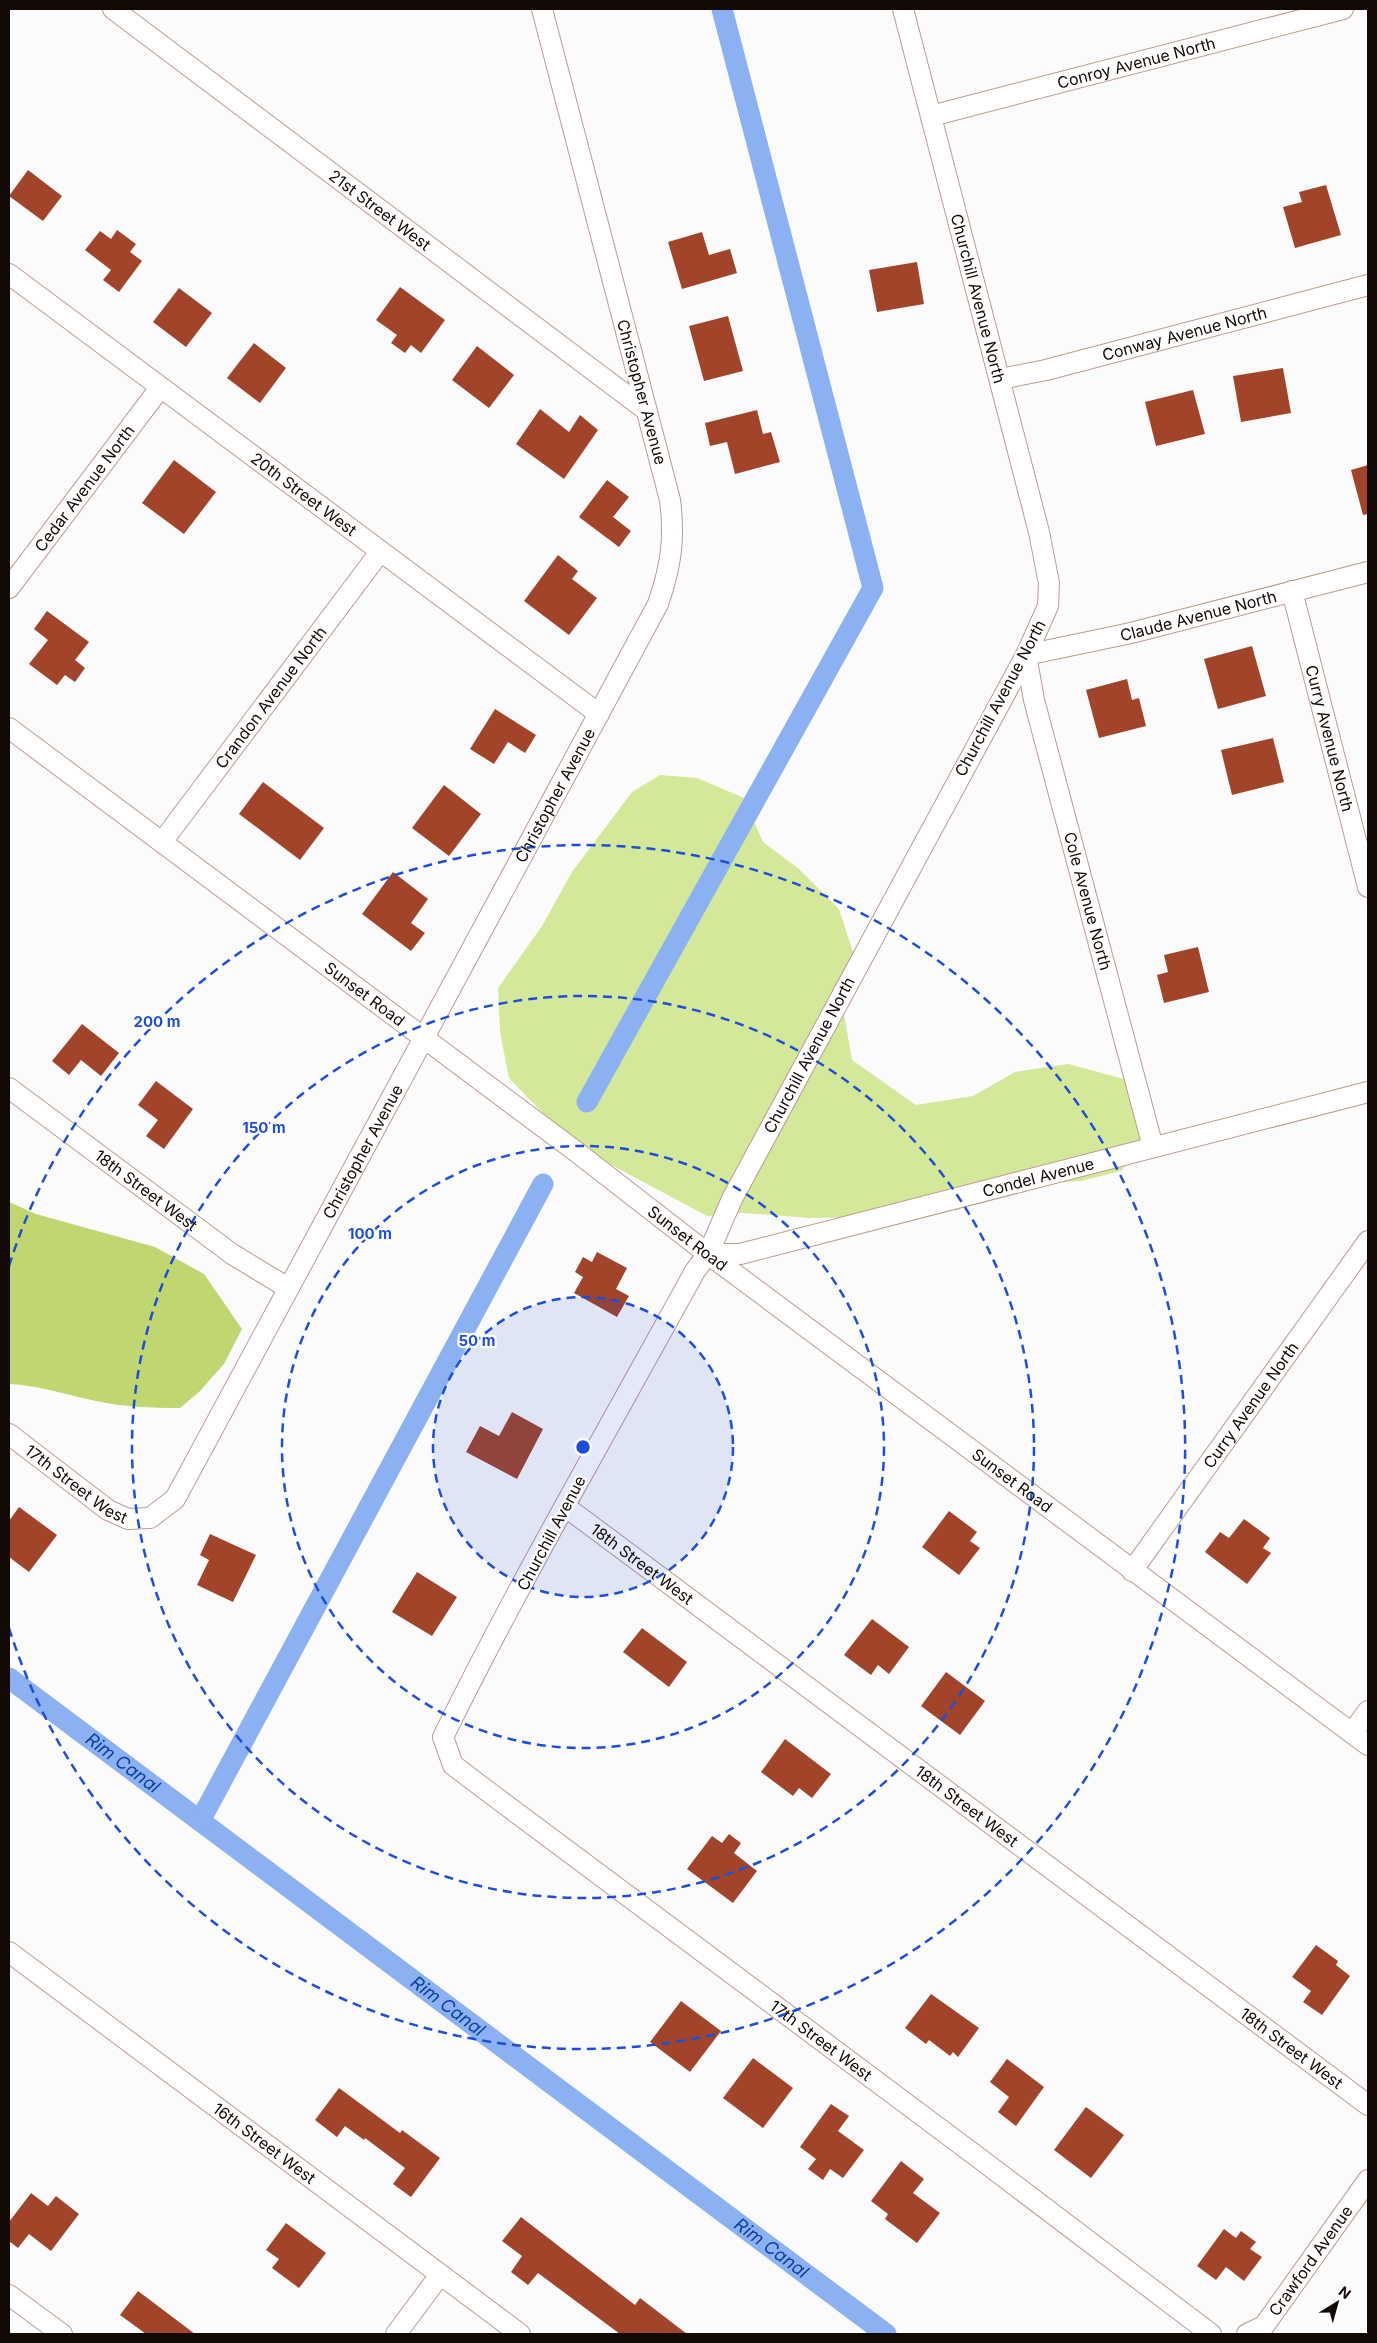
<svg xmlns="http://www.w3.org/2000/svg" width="1377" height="2343" font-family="Inter,sans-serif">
	<rect width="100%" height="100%" fill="#fbfbfb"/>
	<path fill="#d4e899" d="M660,775L697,778L744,798L763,842L799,869L839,909L854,955L844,1014L852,1060L916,1105L973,1096L1015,1072L1068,1064L1124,1079L1141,1107L1147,1143L1121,1171L1081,1181L1004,1186L957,1210L879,1217L810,1218L744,1213L707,1216L591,1154L559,1130L509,1078L500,1032L498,988L542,926L572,872L632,792Z"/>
	<path fill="#bfd671" d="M9,1202L36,1214L155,1247L204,1274L242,1329L224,1364L199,1392L180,1408C151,1408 124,1407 96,1401C66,1395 39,1385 9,1384Z"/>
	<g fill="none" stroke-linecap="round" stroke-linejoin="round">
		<g stroke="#8bb1f3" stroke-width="21">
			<path d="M587,1102L873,588L722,9"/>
			<path id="s1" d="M9,1678L886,2334"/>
			<path d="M200,1821L543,1184"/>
		</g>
	</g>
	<g fill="#a14429">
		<path d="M28,170L62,196L43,221L9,196Z"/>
		<path d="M1326,185L1341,235L1295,248L1283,207L1302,202L1299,192Z"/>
		<path d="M117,230L136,244L130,252L142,261L119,292L103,280L111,270L85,250L100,231L111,239Z"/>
		<path d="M702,232L709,255L730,249L737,273L682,289L668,242Z"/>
		<path d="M917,262L924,304L877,312L869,270Z"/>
		<path d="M400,287L445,320L421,353L411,345L405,353L391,343L397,335L376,320Z"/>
		<path d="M179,288L212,313L186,347L153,322Z"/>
		<path d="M728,316L743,371L704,381L689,326Z"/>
		<path d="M254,343L286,368L260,403L227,378Z"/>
		<path d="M477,346L514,375L489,408L452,380Z"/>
		<path d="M1283,368L1291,413L1241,422L1233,376Z"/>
		<path d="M1193,390L1205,434L1156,446L1145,402Z"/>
		<path d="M540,409L569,432L580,415L598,430L564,479L516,444Z"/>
		<path d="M757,410L763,434L771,432L780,462L735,474L727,442L710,446L705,423Z"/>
		<path d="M174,460L216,492L184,534L142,503Z"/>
		<path d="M1368,465V514L1363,515L1351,470Z"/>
		<path d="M607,480L629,497L613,517L631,531L619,547L579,517Z"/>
		<path d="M558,555L578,571L572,579L597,598L569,635L524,601Z"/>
		<path d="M47,611L89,642L75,660L85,668L75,682L65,675L57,685L29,664L48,640L34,629Z"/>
		<path d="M1252,646L1266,696L1218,709L1204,659Z"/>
		<path d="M1127,679L1132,700L1139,698L1146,726L1099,738L1086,690Z"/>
		<path d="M495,709L536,735L525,753L508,742L494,764L470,749Z"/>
		<path d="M1273,738L1284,782L1232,795L1221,750Z"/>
		<path d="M263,782L324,828L300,860L239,814Z"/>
		<path d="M444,785L481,814L449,856L412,828Z"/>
		<path d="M393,872L428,899L411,923L425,933L411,951L362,914Z"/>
		<path d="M1198,947L1209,992L1164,1003L1157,975L1168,972L1164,955Z"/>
		<path d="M82,1024L119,1053L101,1076L81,1060L69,1075L52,1061Z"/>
		<path d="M156,1081L193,1109L164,1149L146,1136L158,1120L138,1105Z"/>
		<path d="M597,1252L627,1268L616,1289L629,1296L617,1317L574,1293L583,1277L575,1272L583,1257L592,1262Z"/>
		<path d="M512,1412L543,1429L517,1479L466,1452L480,1426L499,1436Z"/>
		<path d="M19,1507L57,1535L29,1572L9,1557V1521Z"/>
		<path d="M949,1511L977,1532L970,1541L980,1548L959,1575L922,1547Z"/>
		<path d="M1244,1519L1270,1538L1263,1548L1271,1553L1247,1584L1205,1552L1220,1532L1229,1538Z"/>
		<path d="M210,1534L256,1555L233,1602L197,1585L209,1560L200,1555Z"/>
		<path d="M417,1572L457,1597L432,1636L392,1612Z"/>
		<path d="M872,1619L909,1647L889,1674L878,1665L871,1675L844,1655Z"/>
		<path d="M642,1628L687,1662L669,1687L623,1652Z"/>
		<path d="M946,1672L985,1701L960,1735L921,1706Z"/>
		<path d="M785,1739L831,1774L812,1798L799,1788L793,1796L761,1772Z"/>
		<path d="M729,1834L741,1843L734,1853L757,1871L733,1903L687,1869L712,1836L722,1843Z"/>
		<path d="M1316,1945L1338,1961L1336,1965L1350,1976L1322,2015L1303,2002L1311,1991L1292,1977Z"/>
		<path d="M931,1994L979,2028L958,2057L953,2052L950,2056L929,2040L926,2044L905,2028Z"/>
		<path d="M681,2001L721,2031L690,2072L650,2042Z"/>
		<path d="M753,2058L793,2088L763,2128L723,2098Z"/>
		<path d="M1007,2059L1044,2087L1016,2126L998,2112L1009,2097L990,2082Z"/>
		<path d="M339,2088L400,2133L402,2130L440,2158L411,2197L393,2184L405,2168L365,2138L364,2140L345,2126L337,2137L315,2120Z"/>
		<path d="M831,2104L849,2116L838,2131L864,2150L843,2178L830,2169L823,2180L808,2169L816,2159L800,2147Z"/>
		<path d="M1086,2107L1124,2135L1091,2178L1054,2150Z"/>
		<path d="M901,2161L924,2179L913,2193L940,2213L917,2243L885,2219L888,2214L871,2201Z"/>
		<path d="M31,2193L48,2206L56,2196L79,2214L51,2251L29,2234L18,2248L9,2241V2222Z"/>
		<path d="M521,2217L635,2305L640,2298L687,2334H620L538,2273L528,2285L511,2272L522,2256L502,2241Z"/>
		<path d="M286,2223L326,2253L299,2288L272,2268L279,2259L266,2250Z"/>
		<path d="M1224,2229L1236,2238L1241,2231L1256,2242L1250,2249L1262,2257L1244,2281L1226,2267L1216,2280L1197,2266Z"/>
		<path d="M138,2291L195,2334H146L120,2315Z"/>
	</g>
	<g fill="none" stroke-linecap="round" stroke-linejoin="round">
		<g stroke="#bb9b8f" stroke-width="22">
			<g id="minor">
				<path id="s2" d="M113,9L646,410"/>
				<path id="s3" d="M903,9L1039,532L1049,583L1048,606L1026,655L732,1199L708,1254L695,1271C610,1426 521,1579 443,1737L453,1765L482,1787L979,2158L1211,2334"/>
				<path id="s4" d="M931,116L1343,9"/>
				<path id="s5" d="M9,274L599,714"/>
				<path id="s6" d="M1000,379L1046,370L1368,285"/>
				<path id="s7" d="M9,588L160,388"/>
				<path id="s8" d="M1292,591L1368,887"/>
				<path id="s9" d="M9,728L574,1150L708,1254L1368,1745"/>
				<path id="s10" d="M162,842L380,552"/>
				<path id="s11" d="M9,1088L232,1254L288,1288"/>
				<path id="s12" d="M1153,1147L1034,700L1026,655L1131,633L1368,572"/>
				<path id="s13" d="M708,1254H740L1368,1092"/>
				<path id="s14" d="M9,1434L108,1510L128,1519L150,1518L175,1499L658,604C671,566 675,539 670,500L542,9"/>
				<path id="s15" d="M566,1507L1368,2105"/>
				<path id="s16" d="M1132,1571L1368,1241"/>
				<path d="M1352,1733L1368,1711"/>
				<path id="s17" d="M9,1952L520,2334"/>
				<path d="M9,2295L62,2334"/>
				<path d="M396,2334L440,2275"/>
				<path id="s18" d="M1247,2334L1264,2326L1368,2180"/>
			</g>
		</g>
		<use href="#minor" stroke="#fff" stroke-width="20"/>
	</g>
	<circle cx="583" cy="1447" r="150" fill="#1d4ed8" fill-opacity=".12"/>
	<g fill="none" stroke="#1d4ed8" stroke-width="2.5" stroke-dasharray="9 6">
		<circle cx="583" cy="1447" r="150"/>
		<circle cx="583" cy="1447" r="301"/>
		<circle cx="583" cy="1447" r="451"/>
		<path d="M9 1266A602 602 0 1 1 9 1628"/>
	</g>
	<g text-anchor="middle" stroke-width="4.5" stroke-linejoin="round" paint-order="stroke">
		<g font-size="16" fill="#130905" stroke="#fff">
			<text dy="6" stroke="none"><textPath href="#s4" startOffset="212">Conroy Avenue North</textPath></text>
			<text dy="6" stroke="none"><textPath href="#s2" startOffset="334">21st Street West</textPath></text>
			<text dy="6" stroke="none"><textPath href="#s3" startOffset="299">Churchill Avenue North</textPath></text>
			<text dy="6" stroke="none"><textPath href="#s6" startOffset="190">Conway Avenue North</textPath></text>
			<text transform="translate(642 392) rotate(75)" y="6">Christopher Avenue</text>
			<text dy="6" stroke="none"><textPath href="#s7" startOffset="125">Cedar Avenue North</textPath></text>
			<text dy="6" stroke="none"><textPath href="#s5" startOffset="368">20th Street West</textPath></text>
			<text dy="6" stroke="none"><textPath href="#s12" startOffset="685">Claude Avenue North</textPath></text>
			<text dy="6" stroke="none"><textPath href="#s10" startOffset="181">Crandon Avenue North</textPath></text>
			<text transform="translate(1000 698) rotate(-62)" y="6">Churchill Avenue North</text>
			<text dy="6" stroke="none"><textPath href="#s8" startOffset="152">Curry Avenue North</textPath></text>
			<text dy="6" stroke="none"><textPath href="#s14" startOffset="1000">Christopher Avenue</textPath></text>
			<text transform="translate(1088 901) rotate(75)" y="6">Cole Avenue North</text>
			<text dy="6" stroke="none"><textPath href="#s9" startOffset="444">Sunset Road</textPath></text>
			<text transform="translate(809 1055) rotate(-62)" y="6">Churchill Avenue North</text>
			<text dy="6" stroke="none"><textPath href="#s14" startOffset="595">Christopher Avenue</textPath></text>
			<text dy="6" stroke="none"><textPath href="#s13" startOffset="340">Condel Avenue</textPath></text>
			<text dy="6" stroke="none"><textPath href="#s11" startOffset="171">18th Street West</textPath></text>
			<text dy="6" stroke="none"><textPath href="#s9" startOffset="849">Sunset Road</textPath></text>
			<text dy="6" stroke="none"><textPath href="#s16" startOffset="204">Curry Avenue North</textPath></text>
			<text dy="6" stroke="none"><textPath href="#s14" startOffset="84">17th Street West</textPath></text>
			<text dy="6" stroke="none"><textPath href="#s9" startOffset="1254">Sunset Road</textPath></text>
			<text transform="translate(551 1533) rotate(-62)" y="6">Churchill Avenue</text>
			<text dy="6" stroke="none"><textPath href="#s15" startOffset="95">18th Street West</textPath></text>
			<text dy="6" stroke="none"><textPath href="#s15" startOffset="500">18th Street West</textPath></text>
			<text dy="6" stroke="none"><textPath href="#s3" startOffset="2388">17th Street West</textPath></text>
			<text dy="6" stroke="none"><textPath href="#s15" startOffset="905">18th Street West</textPath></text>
			<text dy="6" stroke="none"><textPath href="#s17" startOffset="319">16th Street West</textPath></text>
			<text dy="6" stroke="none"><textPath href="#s18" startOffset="99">Crawford Avenue</textPath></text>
		</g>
		<g font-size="18" font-style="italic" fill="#0b409c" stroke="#fff">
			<text dy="6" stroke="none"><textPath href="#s1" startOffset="142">Rim Canal</textPath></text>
			<text dy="6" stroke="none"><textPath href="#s1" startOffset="548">Rim Canal</textPath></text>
			<text dy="6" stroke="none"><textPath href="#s1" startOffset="952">Rim Canal</textPath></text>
		</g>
	</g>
	<circle cx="583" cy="1447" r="8" fill="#1d4ed8" stroke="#fff" stroke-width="2.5"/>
	<g font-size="15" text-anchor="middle" font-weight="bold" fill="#1d4ed8" stroke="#fff" stroke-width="4.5" stroke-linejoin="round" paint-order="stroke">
		<text x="157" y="1027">200 m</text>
		<text x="264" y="1133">150 m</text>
		<text x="370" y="1239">100 m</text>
		<text x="477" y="1346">50 m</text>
	</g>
	<rect width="1377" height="2343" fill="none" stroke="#130905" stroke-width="20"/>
	<g transform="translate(1337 2303) rotate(37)" stroke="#ffffff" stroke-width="4" paint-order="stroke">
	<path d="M0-4L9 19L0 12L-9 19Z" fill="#130905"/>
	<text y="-8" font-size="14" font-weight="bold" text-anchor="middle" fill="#130905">N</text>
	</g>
</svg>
